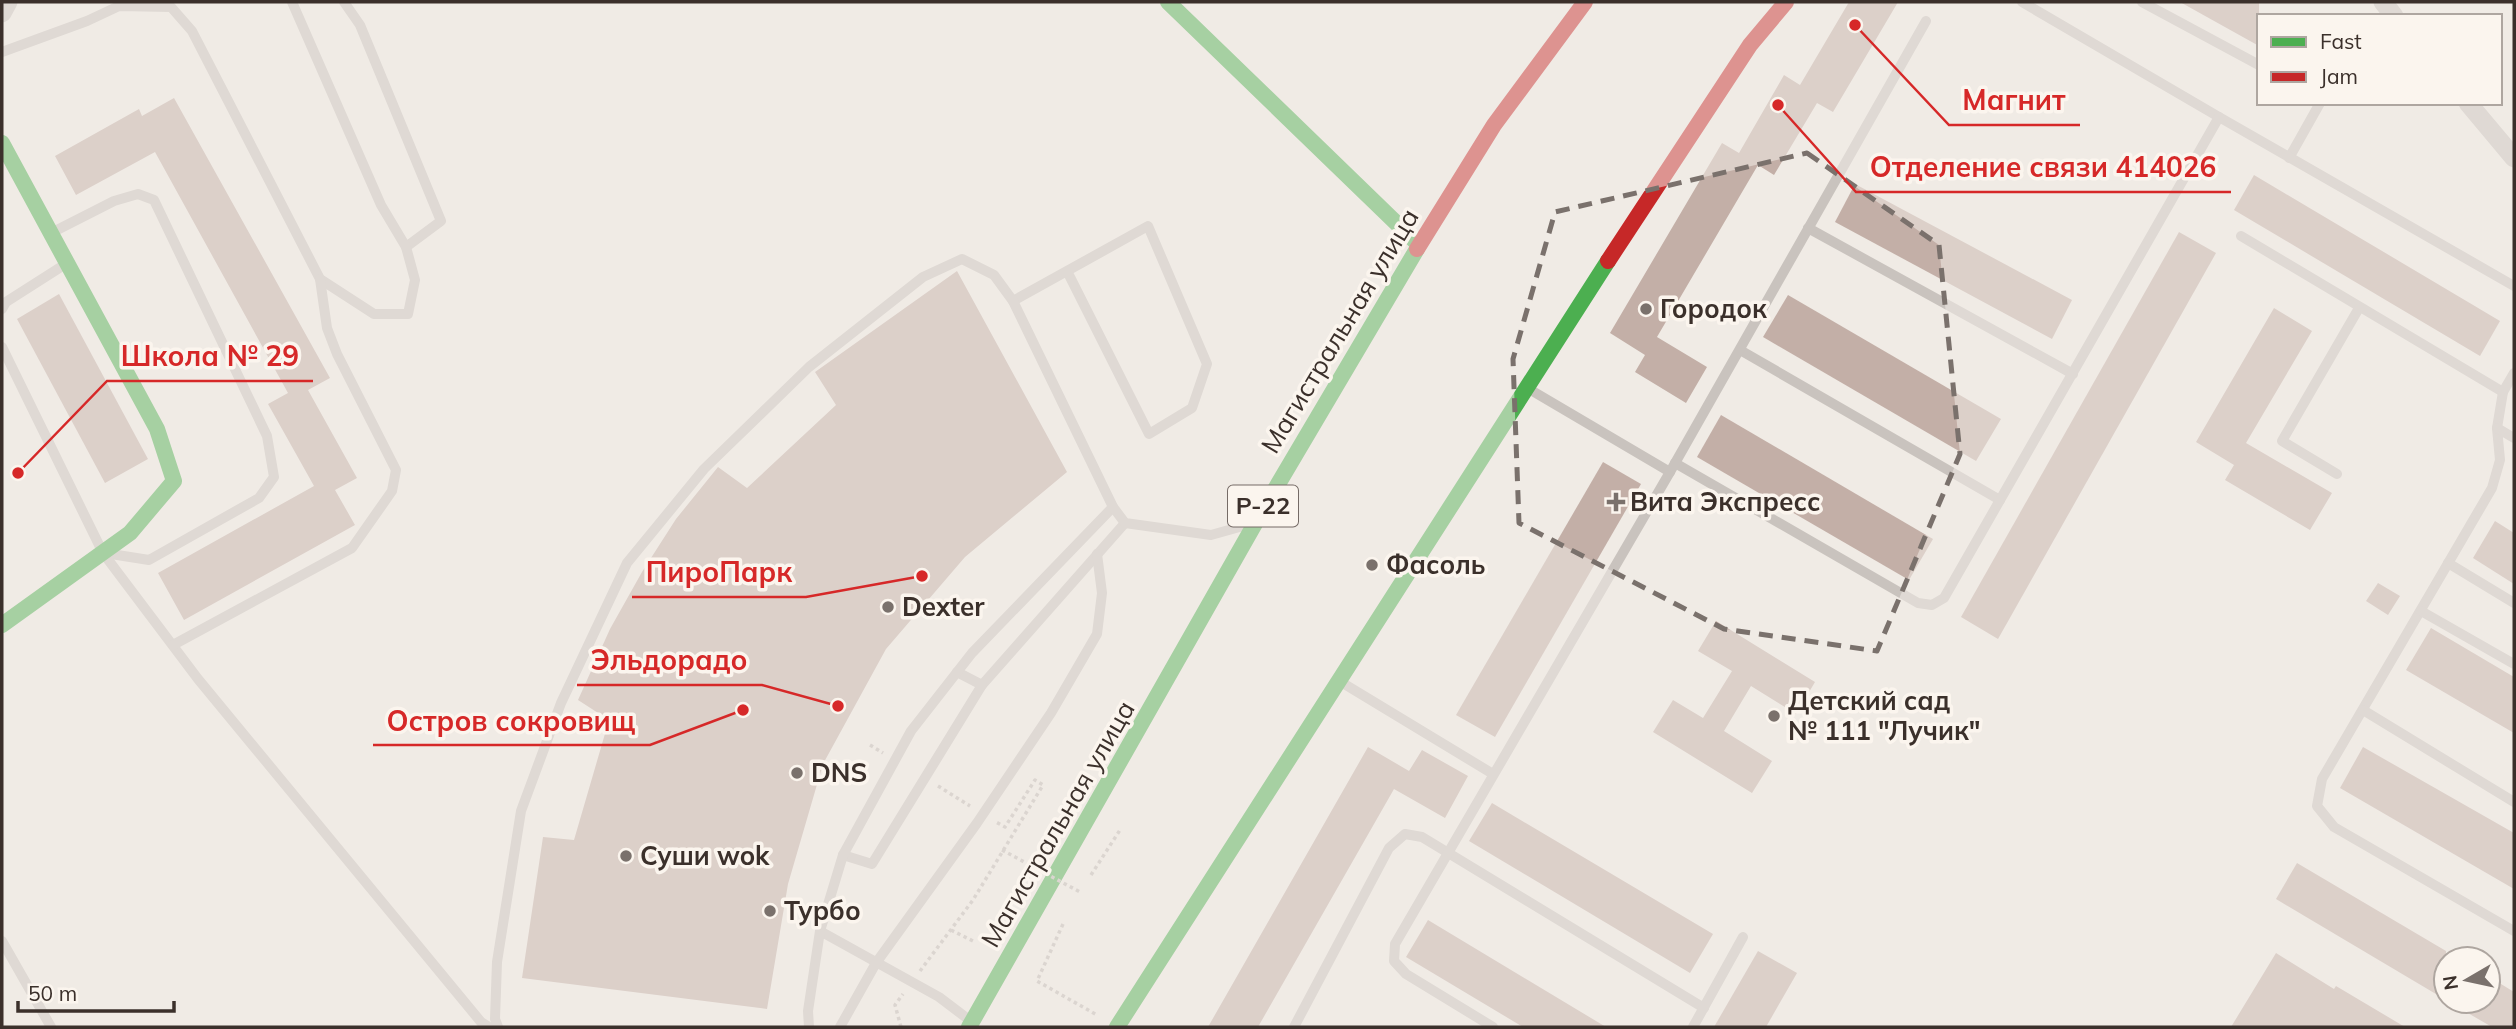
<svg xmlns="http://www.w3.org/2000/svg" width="2516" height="1029" font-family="Mulish,sans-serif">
	<rect width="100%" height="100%" fill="#f0ebe5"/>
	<g fill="#c3afa7">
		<path d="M1849,2H1898L1833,112L1817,103L1774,175L1758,165L1657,337L1707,367L1686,403L1635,372L1645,355L1610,333L1722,143L1739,153L1784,75L1800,85Z"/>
		<path d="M2180,2H2259V46Z"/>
		<path d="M174,98L330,378L308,390L357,478L335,490L355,525L184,620L158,573L314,486L268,404L288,393L155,152L76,195L55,156L139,109L142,116Z"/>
		<path d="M2254,175L2500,321L2480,356L2234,210Z"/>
		<path d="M1855,184L2072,300L2052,339L1835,222Z"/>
		<path d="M2179,232L2216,253L1998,639L1961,617Z"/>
		<path d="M957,271L1067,472L965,557L886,649L823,764L788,884L767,1009L522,978L543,837L574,840L609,720L578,700L610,629L642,572L676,519L718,467L747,488L836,405L815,372Z"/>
		<path d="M59,294L148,459L105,483L17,319Z"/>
		<path d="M1788,295L2001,419L1976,461L1763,337Z"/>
		<path d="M2274,308L2312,331L2246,443L2332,493L2310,530L2225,480L2234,465L2196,442Z"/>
		<path d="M1721,415L1933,539L1909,580L1697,457Z"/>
		<path d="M1603,462L1641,484L1495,737L1456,715Z"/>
		<path d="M2495,521L2514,533V584L2473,558Z"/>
		<path d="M2378,583L2400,596L2388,615L2366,601Z"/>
		<path d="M1716,621L1815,682L1796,714L1751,686L1724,731L1772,761L1752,793L1653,732L1673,700L1703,718L1732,671L1698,651Z"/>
		<path d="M2431,628L2514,677V733L2406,670Z"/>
		<path d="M1368,747L1409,771L1422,750L1468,776L1445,818L1394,789L1258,1027H1208Z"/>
		<path d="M2363,747L2514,833V889L2340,788Z"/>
		<path d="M1492,803L1713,934L1690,973L1469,841Z"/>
		<path d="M2297,863L2446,951V1000L2276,899Z"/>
		<path d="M1428,920L1606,1027H1523L1406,957Z"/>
		<path d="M1758,951L1797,973L1766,1027H1714Z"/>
		<path d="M2276,953L2334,989L2336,986L2405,1027H2231Z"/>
		<path d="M2488,976L2514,992V1027H2492L2447,1001H2488Z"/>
	</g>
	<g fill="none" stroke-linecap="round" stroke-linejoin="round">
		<g stroke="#c2bbb6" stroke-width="3.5" stroke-dasharray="3.5 3.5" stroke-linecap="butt">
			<path d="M870,745L883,753"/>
			<path d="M938,786L970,806"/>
			<path d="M1091,875L1120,830"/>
			<path d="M1063,924L1037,981L1097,1015"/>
			<path d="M951,930L973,941"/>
			<path d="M920,971L973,900L1043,785L1035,780L1005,827L994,821"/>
			<path d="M901,1027L895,1005L903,994"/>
		</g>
		<g stroke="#c9c3be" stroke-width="10">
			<path d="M344,2L360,25L441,221L406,247"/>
			<path d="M2022,2L2219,117"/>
			<path d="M2142,2L2259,65"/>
			<path d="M2,52L87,21L119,6L171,7L192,31L320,279L374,314H408L415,280L406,247L381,205L292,2"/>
			<path d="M2289,158L2320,103"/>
			<path d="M1808,228L2073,374"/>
			<path d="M53,232L114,201L138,194L154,200L267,436L274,477L259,498L149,560L111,554"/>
			<path d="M2241,236L2503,392"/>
			<path d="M1013,301L1148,226L1207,364L1192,408L1149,434L1067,271"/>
			<path d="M2,309L6,302L64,265"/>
			<path d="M2,347L103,553L198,679L481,1022L489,1027"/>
			<path d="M1740,350L2000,500"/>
			<path d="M2514,373L2503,392L2497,428L2500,460L2492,488L2322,779L2317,806L2334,827L2514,931"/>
			<path d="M1529,389L1670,472"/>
			<path d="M2497,428L2514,438"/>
			<path d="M1675,463L1918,603L1932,605L1944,598L2219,117L2514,286"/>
			<path d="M2337,474L2282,441L2359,308"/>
			<path d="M2448,563L2514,603"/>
			<path d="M2421,611L2514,664"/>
			<path d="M173,645L352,548L392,491L396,470L337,354L327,328L320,279"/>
			<path d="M1341,682L1493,774"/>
			<path d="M982,685L1125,523"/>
			<path d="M2363,710L2514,802"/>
			<path d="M843,855L872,864L982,685L957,672"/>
			<path d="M2,941L51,1027"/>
			<path d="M968,1019L939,997L820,931L843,855L911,731L972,653L1113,507"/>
			<path d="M498,1027L495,1019L497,962L521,811L561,703L627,563L704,469L809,367L923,277L962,259L994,275L1013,301L1113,507L1125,523L1211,535L1243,526"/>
			<path d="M809,1027L808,1011L820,931"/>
			<path d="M840,1027L876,963L977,823L1051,713L1097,634L1102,593L1097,554"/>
			<path d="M1294,1027L1389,848L1405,834L1422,837L1704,1008"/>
			<path d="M1493,1027L1406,974L1394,961L1395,944L1670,472L1926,21"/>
			<path d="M1693,1027L1743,937"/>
		</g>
		<g stroke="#c9c3be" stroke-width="19">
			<path d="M2383,2L2394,16"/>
			<path d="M2,13L8,2"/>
			<path d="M2468,103L2514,158"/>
		</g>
		<g stroke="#4caf50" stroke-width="16">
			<path d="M1168,2L1419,245"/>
			<path d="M2,143L157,429L174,481L130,533L2,625"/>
			<path d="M969,1027L1261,513L1417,249"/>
			<path d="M1117,1027L1608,261"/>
		</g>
		<g stroke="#c62828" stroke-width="16">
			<path d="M1417,249L1494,125L1585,2"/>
			<path d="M1608,261L1750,45L1786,2"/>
		</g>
		<path stroke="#c2bbb6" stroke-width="3.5" stroke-dasharray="3.5 3.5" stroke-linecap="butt" d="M1002,850L1080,892"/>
	</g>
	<path d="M0 0H2516V1029H0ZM1807,153L1939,245L1960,454L1877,651L1724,629L1519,523L1513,359L1555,212Z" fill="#f0ebe5" fill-opacity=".55" fill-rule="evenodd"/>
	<path fill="none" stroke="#7a716c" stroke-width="5" stroke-dasharray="14 9" stroke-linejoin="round" d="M1807,153L1939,245L1960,454L1877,651L1724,629L1519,523L1513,359L1555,212Z"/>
	<g fill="#7a716c" stroke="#fbf5ee" stroke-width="2.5">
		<circle cx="1646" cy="309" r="7"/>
		<path d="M1612.5 491.5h7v7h7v7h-7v7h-7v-7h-7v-7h7z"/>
		<circle cx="1372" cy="565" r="7"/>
		<circle cx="888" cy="607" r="7"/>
		<circle cx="1774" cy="716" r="7"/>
		<circle cx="797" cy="773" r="7"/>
		<circle cx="626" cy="856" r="7"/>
		<circle cx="770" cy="911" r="7"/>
	</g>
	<g text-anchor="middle" stroke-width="7" stroke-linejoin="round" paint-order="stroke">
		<rect fill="#fbf5ee" stroke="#756b66" stroke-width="2" x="1228" y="485.5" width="70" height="41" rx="5"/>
		<g font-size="24" font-weight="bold" fill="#3b302b">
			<text x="1263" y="514">Р-22</text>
		</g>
		<g font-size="26" font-weight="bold" fill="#3b302b" stroke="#fbf5ee" text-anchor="start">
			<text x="1660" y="318">Городок</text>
			<text x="1630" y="511">Вита Экспресс</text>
			<text x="1386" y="574">Фасоль</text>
			<text x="902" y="616">Dexter</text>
			<text x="1788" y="710">Детский сад<tspan x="1788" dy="30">№ 111 "Лучик"</tspan></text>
			<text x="811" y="782">DNS</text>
			<text x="640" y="865">Суши wok</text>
			<text x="784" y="920">Турбо</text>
		</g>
		<g font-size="26" fill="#3b302b" stroke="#fbf5ee">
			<text transform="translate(1340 331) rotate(-59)" y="9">Магистральная улица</text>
			<text transform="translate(1058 824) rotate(-60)" y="9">Магистральная улица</text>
		</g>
	</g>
	<path fill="none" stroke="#d62828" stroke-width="2.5" d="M1855 25L1949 125H2080M1778 105L1856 192H2231M18 473L107 381H313M922 576L806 597H632M838 706L762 685H577M743 710L650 745H373"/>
	<g fill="#d62828" stroke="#fbf5ee" stroke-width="2.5">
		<circle cx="1855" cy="25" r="7"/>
		<circle cx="1778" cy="105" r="7"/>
		<circle cx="18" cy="473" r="7"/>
		<circle cx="922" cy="576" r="7"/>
		<circle cx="838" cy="706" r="7"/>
		<circle cx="743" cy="710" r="7"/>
	</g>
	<g font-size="28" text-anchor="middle" font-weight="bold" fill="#d62828" stroke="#fbf5ee" stroke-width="7" stroke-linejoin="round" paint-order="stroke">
		<text x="2014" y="110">Магнит</text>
		<text x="2043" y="177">Отделение связи 414026</text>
		<text x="210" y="366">Школа № 29</text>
		<text x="719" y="582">ПироПарк</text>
		<text x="669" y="670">Эльдорадо</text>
		<text x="511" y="731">Остров сокровищ</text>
	</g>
	<rect width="2516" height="1029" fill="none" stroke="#3b302b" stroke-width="7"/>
	<rect x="2257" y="14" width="245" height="91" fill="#fbf5ee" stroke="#aea6a0" stroke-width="2"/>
	<rect x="2271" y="37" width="35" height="10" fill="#4caf50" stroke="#aea6a0" stroke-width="2"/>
	<text x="2320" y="49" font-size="21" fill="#3b302b">Fast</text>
	<rect x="2271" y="72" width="35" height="10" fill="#c62828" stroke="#aea6a0" stroke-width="2"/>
	<text x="2320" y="84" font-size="21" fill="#3b302b">Jam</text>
	<g transform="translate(2467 980) rotate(261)"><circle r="33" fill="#fbf5ee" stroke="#aea6a0" stroke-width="2"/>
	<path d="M0-5L12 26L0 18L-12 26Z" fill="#7a716c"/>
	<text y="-10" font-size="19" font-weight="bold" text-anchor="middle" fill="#3b302b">N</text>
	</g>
	<path d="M18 1001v10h156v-10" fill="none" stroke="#3b302b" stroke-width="3.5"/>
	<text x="28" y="1001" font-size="21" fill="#3b302b" stroke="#fbf5ee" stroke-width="5" paint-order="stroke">50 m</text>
</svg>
